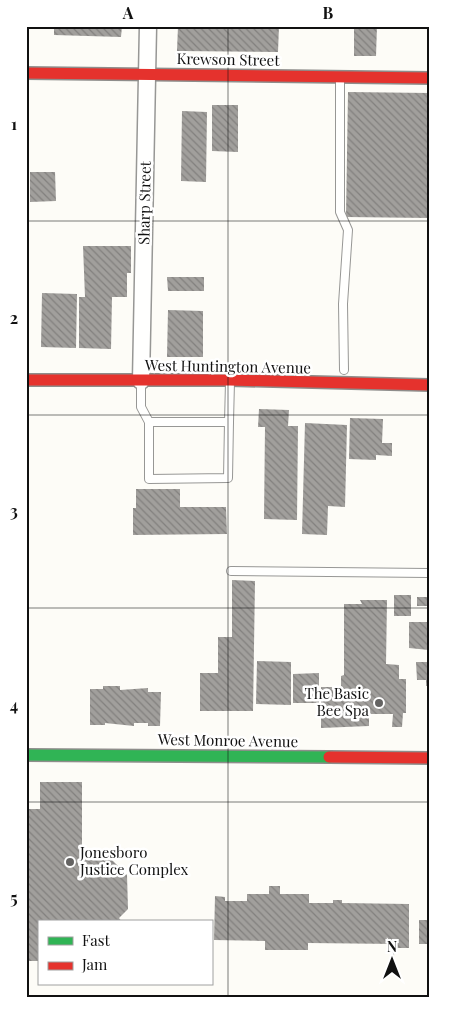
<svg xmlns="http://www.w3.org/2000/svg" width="455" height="1023" font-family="'Playfair Display',serif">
	<defs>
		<pattern id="building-back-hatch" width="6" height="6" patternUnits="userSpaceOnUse" patternTransform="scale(1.25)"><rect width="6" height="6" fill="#a19f9c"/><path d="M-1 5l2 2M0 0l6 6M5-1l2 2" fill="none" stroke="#82807e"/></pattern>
	</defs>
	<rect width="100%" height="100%" fill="#fdfcf7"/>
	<g fill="url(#building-back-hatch)">
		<path d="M54,26H122L121,37L54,35Z"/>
		<path d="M178,26H279L278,52L177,51Z"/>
		<path d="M354,26H377L376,56H354Z"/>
		<path d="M348,92L429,93V218L346,217Z"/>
		<path d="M212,105H238V152L212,151Z"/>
		<path d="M182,111L207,112L206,182L181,181Z"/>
		<path d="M30,172H55L56,201L30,202Z"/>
		<path d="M83,246H131V273H127V297H112L111,349L79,348V297H85Z"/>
		<path d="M167,277H204V291H168Z"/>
		<path d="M42,293L77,294L76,348L41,347Z"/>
		<path d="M168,310L203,311V357H167Z"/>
		<path d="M259,409L289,410L288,426H298L297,520L264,519L265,427H258Z"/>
		<path d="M350,418L383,419L382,443H392V456L376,455V460L349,459Z"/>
		<path d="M305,423L347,425L345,507L328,506L327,535L302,534Z"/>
		<path d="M136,489H180V507H226L227,534L133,535V508H136Z"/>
		<path d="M232,580L255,581L253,711H200V673H218V637H232Z"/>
		<rect x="394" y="595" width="17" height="21"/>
		<path d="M417,597H429V615H427V606H417Z"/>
		<path d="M360,600H387L386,664L399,665V679H406V713H403L402,727H392L393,714H369V726L321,728V687H341V676L344,675V604H362Z"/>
		<path d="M409,622H429V650L409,648Z"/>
		<path d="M257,661L291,662V705L256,704Z"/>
		<path d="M416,662H429V686H426V680H417Z"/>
		<path d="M319,673V703H293V674Z"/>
		<path d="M103,686H120V690L148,688V692H161L160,726H148V723H134V726L105,723V725H90V689H103Z"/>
		<path d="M40,782H82V849H101L127,875L128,909L119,918L122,922H39V961H26V809H40Z"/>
		<path d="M269,886H280V894H309V903H333V900H342V903L409,904V948H397V944L308,943V950H265V941L214,940L215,896L225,897V901H247V894H269Z"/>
		<rect x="419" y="920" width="10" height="24"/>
	</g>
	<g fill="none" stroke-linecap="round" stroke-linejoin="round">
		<g stroke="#979795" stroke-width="10">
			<g id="lane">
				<path d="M340,78V212L348,230L343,304L344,370"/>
				<path d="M141,383V407L149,422H229L230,382"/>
				<path d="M149,422V479L228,478L229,422"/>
				<path d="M231,571L429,573"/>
			</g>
		</g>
		<g stroke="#979795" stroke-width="19">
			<path id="street" d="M141,381L148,26"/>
		</g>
		<g stroke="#8e8d8b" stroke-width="14">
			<path id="fast" d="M26,755L329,757"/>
		</g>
		<g stroke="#8e8d8b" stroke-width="14">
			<g id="jam">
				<path d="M26,73L429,78"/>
				<path d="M26,380H230L429,385"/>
				<path d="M329,757L429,758"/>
			</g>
		</g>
		<path stroke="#b9b9b8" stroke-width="3" stroke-dasharray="5 2.5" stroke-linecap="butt" d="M392,972L393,944"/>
		<use href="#lane" stroke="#fffffe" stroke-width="8"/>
		<use href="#street" stroke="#fffffe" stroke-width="16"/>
		<use href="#fast" stroke="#30b455" stroke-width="11"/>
		<use href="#jam" stroke="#e5322d" stroke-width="11"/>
	</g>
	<path fill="none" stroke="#111" stroke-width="1" stroke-opacity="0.55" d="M228,26V997M26,221H429M26,415H429M26,608H429M26,802H429"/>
	<g fill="#646362" stroke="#fff" stroke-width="2">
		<circle cx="379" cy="703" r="5"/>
		<circle cx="70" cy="862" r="5"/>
	</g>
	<g text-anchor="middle" stroke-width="5" stroke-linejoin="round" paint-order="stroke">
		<g font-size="15" fill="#111" stroke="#fff">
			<text transform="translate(228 60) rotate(1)" y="5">Krewson Street</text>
			<text transform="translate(145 203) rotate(-89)" y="5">Sharp Street</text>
			<text transform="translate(228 367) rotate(1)" y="5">West Huntington Avenue</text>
			<text transform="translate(228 741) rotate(1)" y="5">West Monroe Avenue</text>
		</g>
		<g font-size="15" fill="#111" stroke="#fff" text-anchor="end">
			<text x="369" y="699">The Basic<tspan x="369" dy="17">Bee Spa</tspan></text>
			<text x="80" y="858" text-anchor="start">Jonesboro<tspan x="80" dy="17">Justice Complex</tspan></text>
		</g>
	</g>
	<rect width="455" height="1023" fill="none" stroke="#ffffff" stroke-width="55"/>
	<rect x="38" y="920" width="175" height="65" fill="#ffffff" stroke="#a0a0a0"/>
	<rect x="48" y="937" width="25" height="8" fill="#30b455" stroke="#a0a0a0"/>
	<text x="82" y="946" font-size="15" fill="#111111">Fast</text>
	<rect x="48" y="962" width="25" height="8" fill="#e5322d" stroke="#a0a0a0"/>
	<text x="82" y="970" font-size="15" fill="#111111">Jam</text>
	<g transform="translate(392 960)" stroke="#ffffff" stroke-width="4" paint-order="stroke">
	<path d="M0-4L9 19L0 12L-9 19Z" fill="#111111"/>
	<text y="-8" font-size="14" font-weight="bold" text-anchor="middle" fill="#111111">N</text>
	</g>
	<rect x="28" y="28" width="400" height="968" fill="none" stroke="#111" stroke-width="2"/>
	<g font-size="16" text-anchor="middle" font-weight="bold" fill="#111">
		<text x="128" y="19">A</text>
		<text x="328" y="19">B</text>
		<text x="14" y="130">1</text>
		<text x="14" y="324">2</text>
		<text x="14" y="517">3</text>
		<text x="14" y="711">4</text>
		<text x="14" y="904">5</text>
	</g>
</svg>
